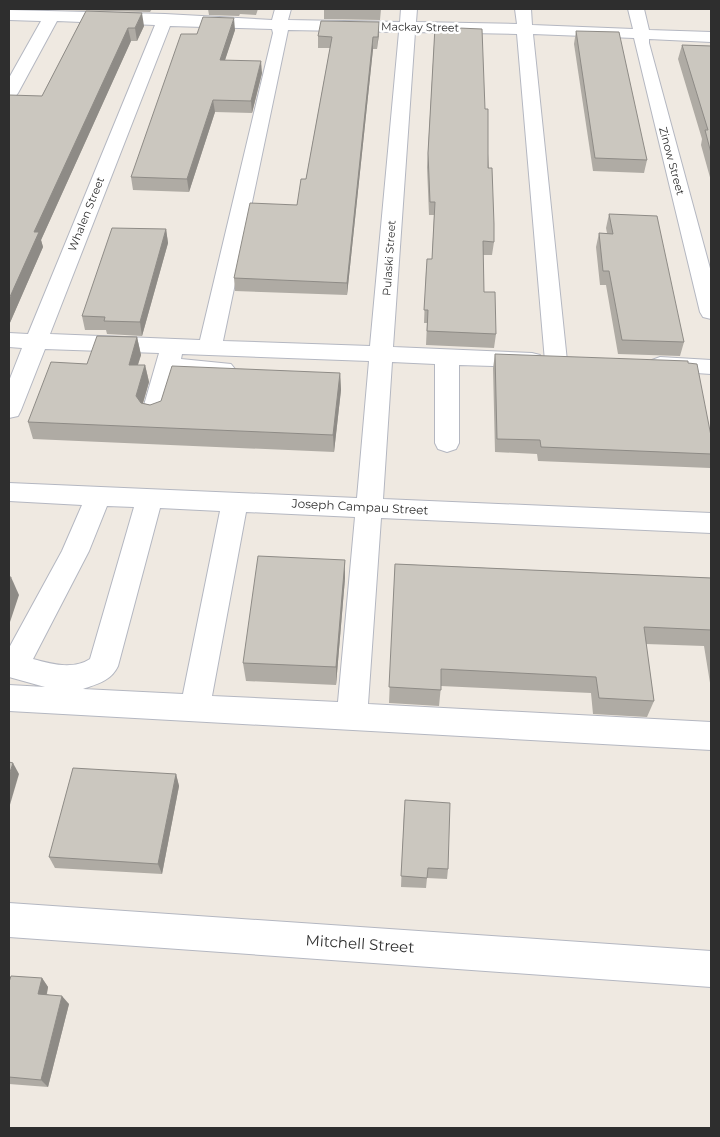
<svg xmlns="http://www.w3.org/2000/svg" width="720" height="1137" font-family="Montserrat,sans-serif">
	<rect width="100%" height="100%" fill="#efe9e1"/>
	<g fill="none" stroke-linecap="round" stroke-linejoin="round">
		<g stroke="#b4b7c1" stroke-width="2">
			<g id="minor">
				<path d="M275,9H291L288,20L400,22L401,9H417L416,22L517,24L515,9H531L532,25L633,29L628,9H644L649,30L711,32V42L649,39V43L711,272V319L703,317L700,312L634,38L533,34L567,361L564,366L556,368L548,366L545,361L517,34L415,32L393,347L532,353L540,355L543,360L540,365L532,367L459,365V443L456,449L447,452L438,449L435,443V364L392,362L383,499L711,513V533L381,518L368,704L711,722V750L9,711V685L45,687L9,677V648L62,551L82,505L9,501V483L357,498L369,361L182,354L181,359L231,364L235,369L231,374L223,377L176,374L163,418L154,420L145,418L142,412L159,353L45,349L21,410L18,416L9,418V381L22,348L9,347V333L28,334L155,25L57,21L18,93L15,97L9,98V78L41,21L9,20V10L165,14L272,20ZM170,26L272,29L273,33L200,340L50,334ZM288,30L399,32L370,346L223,341ZM107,506L134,507L90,659C73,670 51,664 33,659L89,551ZM160,508L220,511L183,694L83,689C97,684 111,681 118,666ZM246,512L355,517L338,702L212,696Z"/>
				<path d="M660,357L711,360V374L652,370L648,365L652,360Z"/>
				<path d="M9,903L711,951V987L9,937Z"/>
			</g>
		</g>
		<use href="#minor" fill="#fff" fill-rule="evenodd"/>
	</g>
	<g fill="#afaba4">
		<path d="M65,9H152L150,12L65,10Z"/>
		<path d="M208,9H258L256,15L240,14L239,16L209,15Z"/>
		<path d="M324,9H381L380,20L324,19Z"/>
		<path d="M86,11L144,26L137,41H131L41,240L43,247L9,325L42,96Z"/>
		<path d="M435,27L485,109L494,242L492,255H483L484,292L496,334L494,348L426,345L427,323H424L426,272L432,259L434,215H429L427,167Z"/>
		<path d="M235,30L225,60L262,73L252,113L215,112L189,192L133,190L131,177L197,34Z"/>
		<path d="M576,31L647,160L644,173L593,171L574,44Z"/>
		<path d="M379,34L377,49H373L347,295L235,291L234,278L297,205L306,179L330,48H318V36Z"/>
		<path d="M682,45L711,46V181L701,145L702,139L678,59Z"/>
		<path d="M609,214L684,342L680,356L618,354L606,285H600L596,247L599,233H607L606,228Z"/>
		<path d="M166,229L168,243L142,336L107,334L106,330H85L82,316Z"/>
		<path d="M137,337L141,355L138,365H145L149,382L143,403L150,405L340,373L341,390L334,452L33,439L28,422L87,364Z"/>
		<path d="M495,354L711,436V464L710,468L538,461L537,454L495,452L493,368Z"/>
		<path d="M345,560V578L336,685L246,681L243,663Z"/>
		<path d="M395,564L711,578V689L704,646L646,644L654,701L647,717L593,714L591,693L441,686L439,706L389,703Z"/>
		<path d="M176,774L179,786L162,874L55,868L49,857Z"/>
		<path d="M404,812L448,869L447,879L427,878L426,888L401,887Z"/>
		<path d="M42,978L48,987L47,994L69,1004L48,1087L9,1084V982Z"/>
	</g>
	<g fill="#8e8b86">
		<path d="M142,13L144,26L137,41L135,28Z"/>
		<path d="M234,18L235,30L221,72L220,60Z"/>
		<path d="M379,22V34L377,49L378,37Z"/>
		<path d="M128,28L131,41L41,240L43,247L9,325V300L34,232Z"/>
		<path d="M373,37V49L347,295V283Z"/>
		<path d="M261,61L262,73L252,113L251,101Z"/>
		<path d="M213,100L215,112L189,192L187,179Z"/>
		<path d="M166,229L168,243L142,336L140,322Z"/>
		<path d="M137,337L141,355L132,382L129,365Z"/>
		<path d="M145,365L149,382L140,413L136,396Z"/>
		<path d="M340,373L341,390L334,452L333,435Z"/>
		<path d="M345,560V578L336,685V667Z"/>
		<path d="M11,577L19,595L9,625V583Z"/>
		<path d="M13,763L19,774L9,808V775Z"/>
		<path d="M176,774L179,786L162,874L158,864Z"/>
		<path d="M42,978L48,987L45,1002L38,994Z"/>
		<path d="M62,996L69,1004L48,1087L41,1080Z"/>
	</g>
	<g fill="#cbc7bf" stroke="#8e8b86">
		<path d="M86,11L142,13L135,28H128L34,232H39L9,299V95L42,96Z"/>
		<path d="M203,17L234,18L220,60L261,61L251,101L213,100L187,179L131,177L181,34H197Z"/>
		<path d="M321,21L379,22L378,37H373L347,283L234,278L250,203L297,205L301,179H306L332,37L318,36Z"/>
		<path d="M435,27L482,29L485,109H488V168H492L494,224V242L483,241L484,292H495L496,334L427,331L428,310H424L427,259H432L435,202H430L428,153Z"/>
		<path d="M576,31L619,32L647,160L595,158Z"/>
		<path d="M682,45L711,46V153L705,130H708Z"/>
		<path d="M609,214L657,216L684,342L622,340L609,271H603L599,233L613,234Z"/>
		<path d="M112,228L166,229L140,322L104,321L105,317L82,316Z"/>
		<path d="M97,336L137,337L129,365H145L136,396L141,403L150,405L161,401L172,366L340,373L333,435L28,422L51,362L87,364Z"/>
		<path d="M495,354L688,361V363L697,364L711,436V454L541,447L540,440L497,439Z"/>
		<path d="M258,556L345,560L336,667L243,663Z"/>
		<path d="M395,564L711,578V631V630L644,627L654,701L599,698L596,677L441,669V690L389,687Z"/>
		<path d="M9,577H11L9,583Z"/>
		<path d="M9,762L13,763L9,775Z"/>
		<path d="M73,768L176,774L158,864L49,857Z"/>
		<path d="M405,800L450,803L448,869L428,868L427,878L401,876Z"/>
		<path d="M11,976L42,978L38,994L62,996L41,1080L9,1077V982Z"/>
	</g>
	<g text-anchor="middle" stroke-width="5" stroke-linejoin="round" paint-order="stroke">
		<g font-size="11" fill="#2e2e2e" stroke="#fff">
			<text transform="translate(420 27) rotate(1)" y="4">Mackay Street</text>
			<text transform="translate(672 161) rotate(75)" y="4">Zinow Street</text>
			<text transform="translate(86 214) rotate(-68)" y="4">Whalen Street</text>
			<text transform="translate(389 258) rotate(-86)" y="4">Pulaski Street</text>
		</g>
		<g font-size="12" fill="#2e2e2e" stroke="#fff">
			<text transform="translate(360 507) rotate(3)" y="4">Joseph Campau Street</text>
		</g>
		<g font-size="15" fill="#2e2e2e" stroke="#fff">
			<text transform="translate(360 944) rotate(4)" y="5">Mitchell Street</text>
		</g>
	</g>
	<rect width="720" height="1137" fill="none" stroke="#2e2e2e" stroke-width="20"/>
</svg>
